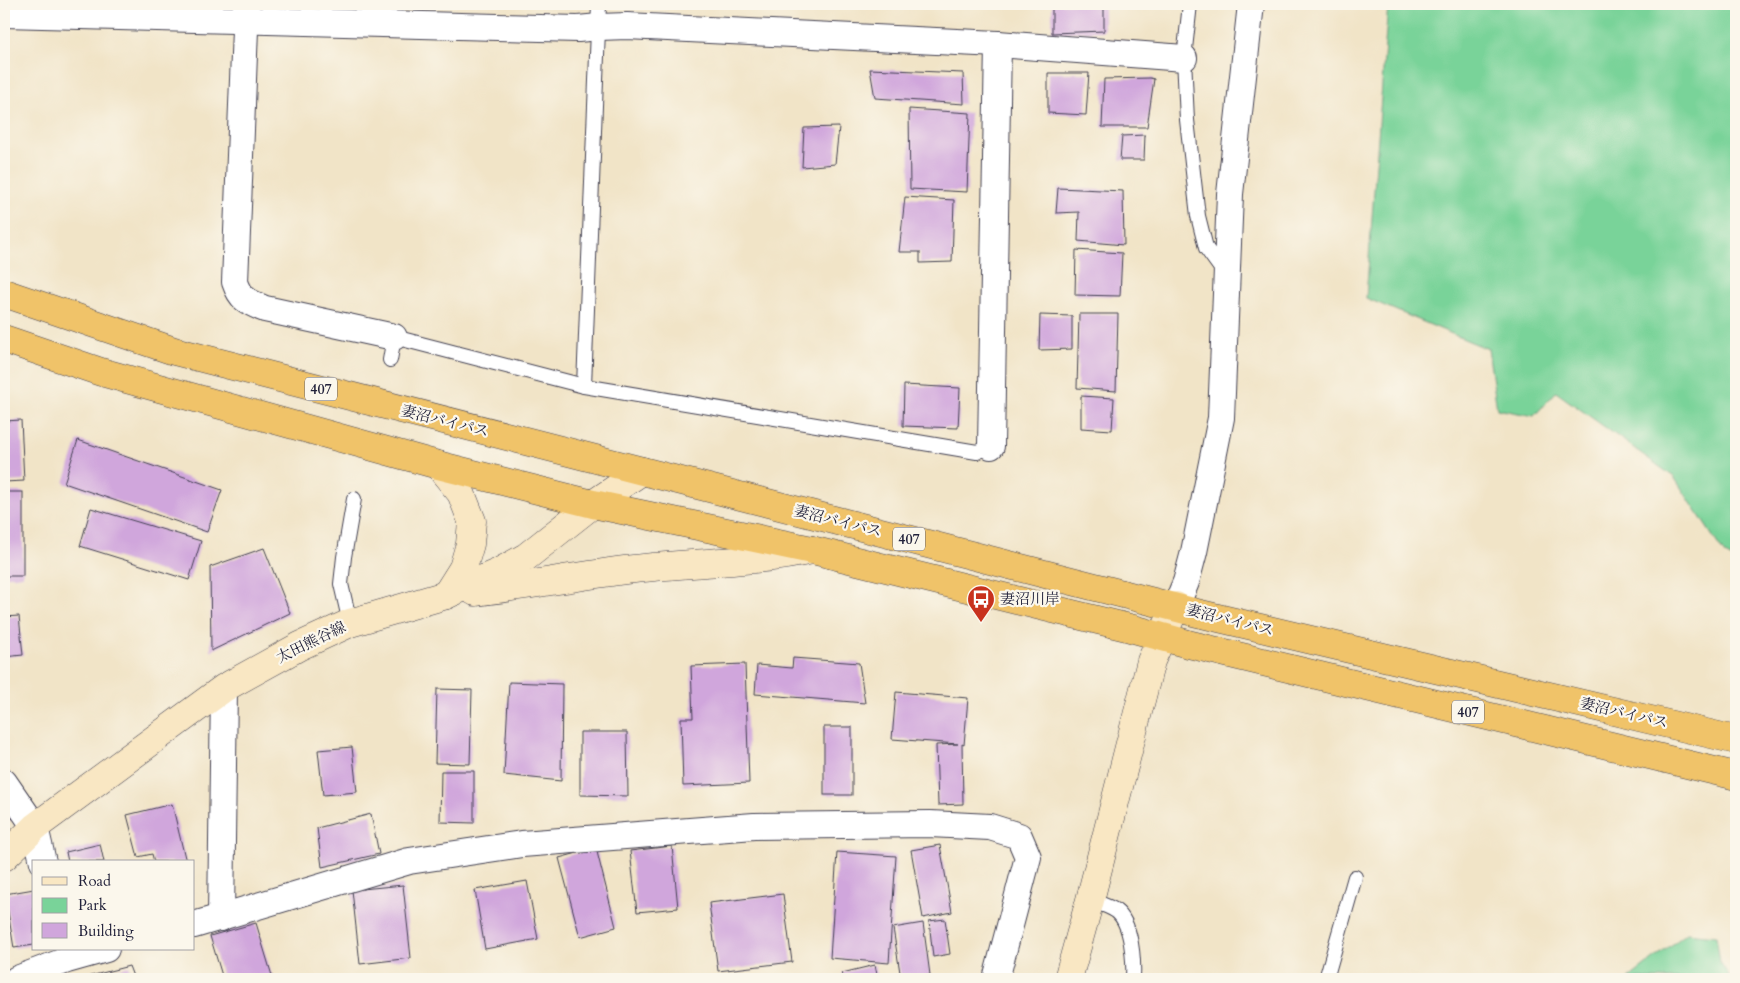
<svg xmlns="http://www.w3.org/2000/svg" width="1740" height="983" font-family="Cardo,'Noto Serif JP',serif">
	<rect width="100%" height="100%" fill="#fbf7ec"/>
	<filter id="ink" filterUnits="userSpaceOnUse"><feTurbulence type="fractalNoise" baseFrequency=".02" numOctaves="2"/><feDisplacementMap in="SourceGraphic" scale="10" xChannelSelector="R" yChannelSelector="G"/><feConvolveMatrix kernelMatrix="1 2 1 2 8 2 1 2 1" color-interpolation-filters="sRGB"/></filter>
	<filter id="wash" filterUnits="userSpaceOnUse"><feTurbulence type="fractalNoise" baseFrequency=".0096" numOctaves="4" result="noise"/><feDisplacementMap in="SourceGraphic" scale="20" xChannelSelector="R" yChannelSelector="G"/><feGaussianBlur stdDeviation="1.12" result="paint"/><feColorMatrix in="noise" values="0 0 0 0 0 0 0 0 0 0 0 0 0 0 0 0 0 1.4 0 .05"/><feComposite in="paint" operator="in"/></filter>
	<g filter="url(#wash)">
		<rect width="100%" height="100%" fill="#f1e4c7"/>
		<g fill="#79d399" stroke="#4e7a6a">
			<path d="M1388,4H1736V561L1725,555L1674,477L1556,392L1534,416L1497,409L1488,349L1366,298Z"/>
			<path d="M1687,933L1716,936L1720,962L1731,979H1628Z"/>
		</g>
		<g id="blocks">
			<g fill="#d0a6dc">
				<path d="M1052,4H1104V31L1052,33Z"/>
				<path d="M870,69L963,73L964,104L875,98Z"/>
				<path d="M1048,73H1089L1086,115L1048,113Z"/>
				<path d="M1150,78L1154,79L1147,127H1102L1104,79Z"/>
				<path d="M909,109L970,113L967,192L910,189Z"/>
				<path d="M839,127L835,164L802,167L804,128Z"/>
				<path d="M1145,135L1144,160H1120L1122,136Z"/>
				<path d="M1058,188L1123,191L1124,245L1078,241L1079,212L1056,213Z"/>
				<path d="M905,197L954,200L952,262L920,263V252H899Z"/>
				<path d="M1076,250L1122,253L1120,296L1075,295Z"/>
				<path d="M1079,314H1118L1116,391L1077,388Z"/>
				<path d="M1040,315L1072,316V349L1039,350Z"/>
				<path d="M904,385L960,388L958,428L903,426Z"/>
				<path d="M1081,396L1114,398L1112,430L1081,428Z"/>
				<path d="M21,420L24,481L4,482V421Z"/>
				<path d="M78,440L222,490L207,532L64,483Z"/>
				<rect x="4" y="492" width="19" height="84"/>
				<path d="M91,508L201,541L189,580L80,546Z"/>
				<path d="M264,548L290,613L211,651L210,567Z"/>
				<path d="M19,616L23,655L4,657V617Z"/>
				<path d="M793,658L859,663L865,703L755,694L757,665L792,668Z"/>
				<path d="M745,664L749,783L683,786L681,718H693L691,666Z"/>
				<path d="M509,682L562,684L561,781L504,775Z"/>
				<path d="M437,689L472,690L470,764L435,763Z"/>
				<path d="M896,692L968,698L964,745L962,744L963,804L938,805L936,745L958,744L892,739Z"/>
				<rect x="824" y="727" width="28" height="68"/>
				<path d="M580,732H627L628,796L580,795Z"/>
				<path d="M352,747L357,792L323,795L318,750Z"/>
				<path d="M441,771H474V823L440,822Z"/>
				<path d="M4,799L16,815L4,825Z"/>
				<path d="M172,804L186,862H154L152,854L138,857L127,815Z"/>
				<path d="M371,814L379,854L322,867L317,828Z"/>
				<path d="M100,844L104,862H68L66,852Z"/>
				<path d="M940,845L952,912L923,918L911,850Z"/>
				<path d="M672,846L678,908L637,912L630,851Z"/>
				<path d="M596,848L616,927L580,937L559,858Z"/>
				<path d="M837,852L896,856L889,963L830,958Z"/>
				<path d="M527,881L538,939L485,949L475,890Z"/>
				<path d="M403,885L411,958L360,964L352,890Z"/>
				<path d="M34,889V945L14,948L5,894Z"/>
				<path d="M783,894L792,962L718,971L709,903Z"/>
				<path d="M945,919L950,954L933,957L929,921Z"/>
				<path d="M256,923L273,979H223L210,936Z"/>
				<path d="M923,923L930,975L901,979L893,928Z"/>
				<path d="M875,965L878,979H844L842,973Z"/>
				<path d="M129,966L134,979H79Z"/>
			</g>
		</g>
	</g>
	<g filter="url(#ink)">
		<use href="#blocks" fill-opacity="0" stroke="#413f50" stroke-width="1"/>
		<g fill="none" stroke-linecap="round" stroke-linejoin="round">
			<g stroke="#413f50" stroke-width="16">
				<g id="lane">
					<path d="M1190,4L1184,58L1187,120L1198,216L1206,248L1225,274"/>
					<path d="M390,360L394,337L584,386L977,452L991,446"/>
					<path d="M584,386L599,4"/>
					<path d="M350,623L341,584L344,557L354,499"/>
					<path d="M1090,900C1098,903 1109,906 1116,911C1132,923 1134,961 1133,979"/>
					<path d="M1326,979L1355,877"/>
				</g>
			</g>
			<g stroke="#413f50" stroke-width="28">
				<g id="street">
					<path d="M246,4L235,282C241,300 248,302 265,309L394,337"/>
					<path d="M4,14L578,29L599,27L627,26L998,44L1184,58"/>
					<path d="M991,446L998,44"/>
					<path d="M1176,606L1186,582L1194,552L1221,418L1230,194L1251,4"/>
					<path d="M4,782L35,827L43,862"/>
					<path d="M221,918L224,688"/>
					<path d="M194,925L409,861L522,844L754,826L930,824L990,827L1019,836L1028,857L996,979"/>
					<path d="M17,979L67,960L106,949"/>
				</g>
			</g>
			<g stroke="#413f50" stroke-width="29">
				<g id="secondary">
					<path d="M438,465L461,493L472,521L470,544L463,568L446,595"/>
					<path d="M475,592C528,586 581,575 634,569C694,562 754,563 812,550"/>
					<path d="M4,857L35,827L224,688L300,646L350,623L446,595L499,572L526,557L593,504L642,471"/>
					<path d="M1068,979L1090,900L1151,661L1176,606"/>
				</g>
			</g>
			<g stroke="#413f50" stroke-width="29">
				<g id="highway">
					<path d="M4,293L174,351L1197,613L1736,740"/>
					<path d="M4,339L101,372L438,465L593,504L812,550L1130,628L1188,644L1736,776"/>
				</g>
			</g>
			<use href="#lane" stroke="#fff" stroke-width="14"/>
			<use href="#street" stroke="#fff" stroke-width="26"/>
			<use href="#secondary" stroke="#f9e7c3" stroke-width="28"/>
			<use href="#highway" stroke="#f0c369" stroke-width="28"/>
		</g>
	</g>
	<defs>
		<g id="bus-pin" transform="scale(1.4375)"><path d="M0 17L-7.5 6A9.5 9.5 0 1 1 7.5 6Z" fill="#c8321e" stroke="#fbf7ec"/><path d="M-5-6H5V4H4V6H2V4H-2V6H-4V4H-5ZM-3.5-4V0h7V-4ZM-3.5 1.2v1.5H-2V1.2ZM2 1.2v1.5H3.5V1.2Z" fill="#fff"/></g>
	</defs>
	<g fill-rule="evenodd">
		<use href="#bus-pin" x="981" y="599"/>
	</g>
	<g text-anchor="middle" stroke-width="4.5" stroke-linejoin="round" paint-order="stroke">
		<g fill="#fbf7ec" stroke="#636270" stroke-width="1">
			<rect x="305" y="377.5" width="32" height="23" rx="4"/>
			<rect x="893" y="527.5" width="32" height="23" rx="4"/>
			<rect x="1452" y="700.5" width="32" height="23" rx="4"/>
		</g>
		<g font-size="14" font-weight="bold" fill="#22223b">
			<text x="321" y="394">407</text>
			<text x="909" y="544">407</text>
			<text x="1468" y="717">407</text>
		</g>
		<g font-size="15" fill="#22223b" stroke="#fbf7ec">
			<text transform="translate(445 421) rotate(14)" y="5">妻沼バイパス</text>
			<text transform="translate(838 521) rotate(14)" y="5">妻沼バイパス</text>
			<text transform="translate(1230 620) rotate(14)" y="5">妻沼バイパス</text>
			<text transform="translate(311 642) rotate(-26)" y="5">太田熊谷線</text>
			<text transform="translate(1624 713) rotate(13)" y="5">妻沼バイパス</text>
		</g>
		<g font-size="15" fill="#22223b" stroke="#fbf7ec" text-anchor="start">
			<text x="1000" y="604">妻沼川岸</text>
		</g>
	</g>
	<rect width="1740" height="983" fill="none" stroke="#fbf7ec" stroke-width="20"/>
	<rect x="32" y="860" width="162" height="90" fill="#fbf7ec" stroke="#a4a2a5"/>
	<rect x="42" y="877" width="25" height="8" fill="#f9e7c3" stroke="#a4a2a5"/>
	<text x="78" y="886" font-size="15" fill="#22223b">Road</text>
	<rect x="42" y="898" width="25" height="15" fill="#79d399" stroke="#a4a2a5"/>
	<text x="78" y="910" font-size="15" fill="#22223b">Park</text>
	<rect x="42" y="923" width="25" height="15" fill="#d0a6dc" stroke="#a4a2a5"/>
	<text x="78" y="936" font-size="15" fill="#22223b">Building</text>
</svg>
